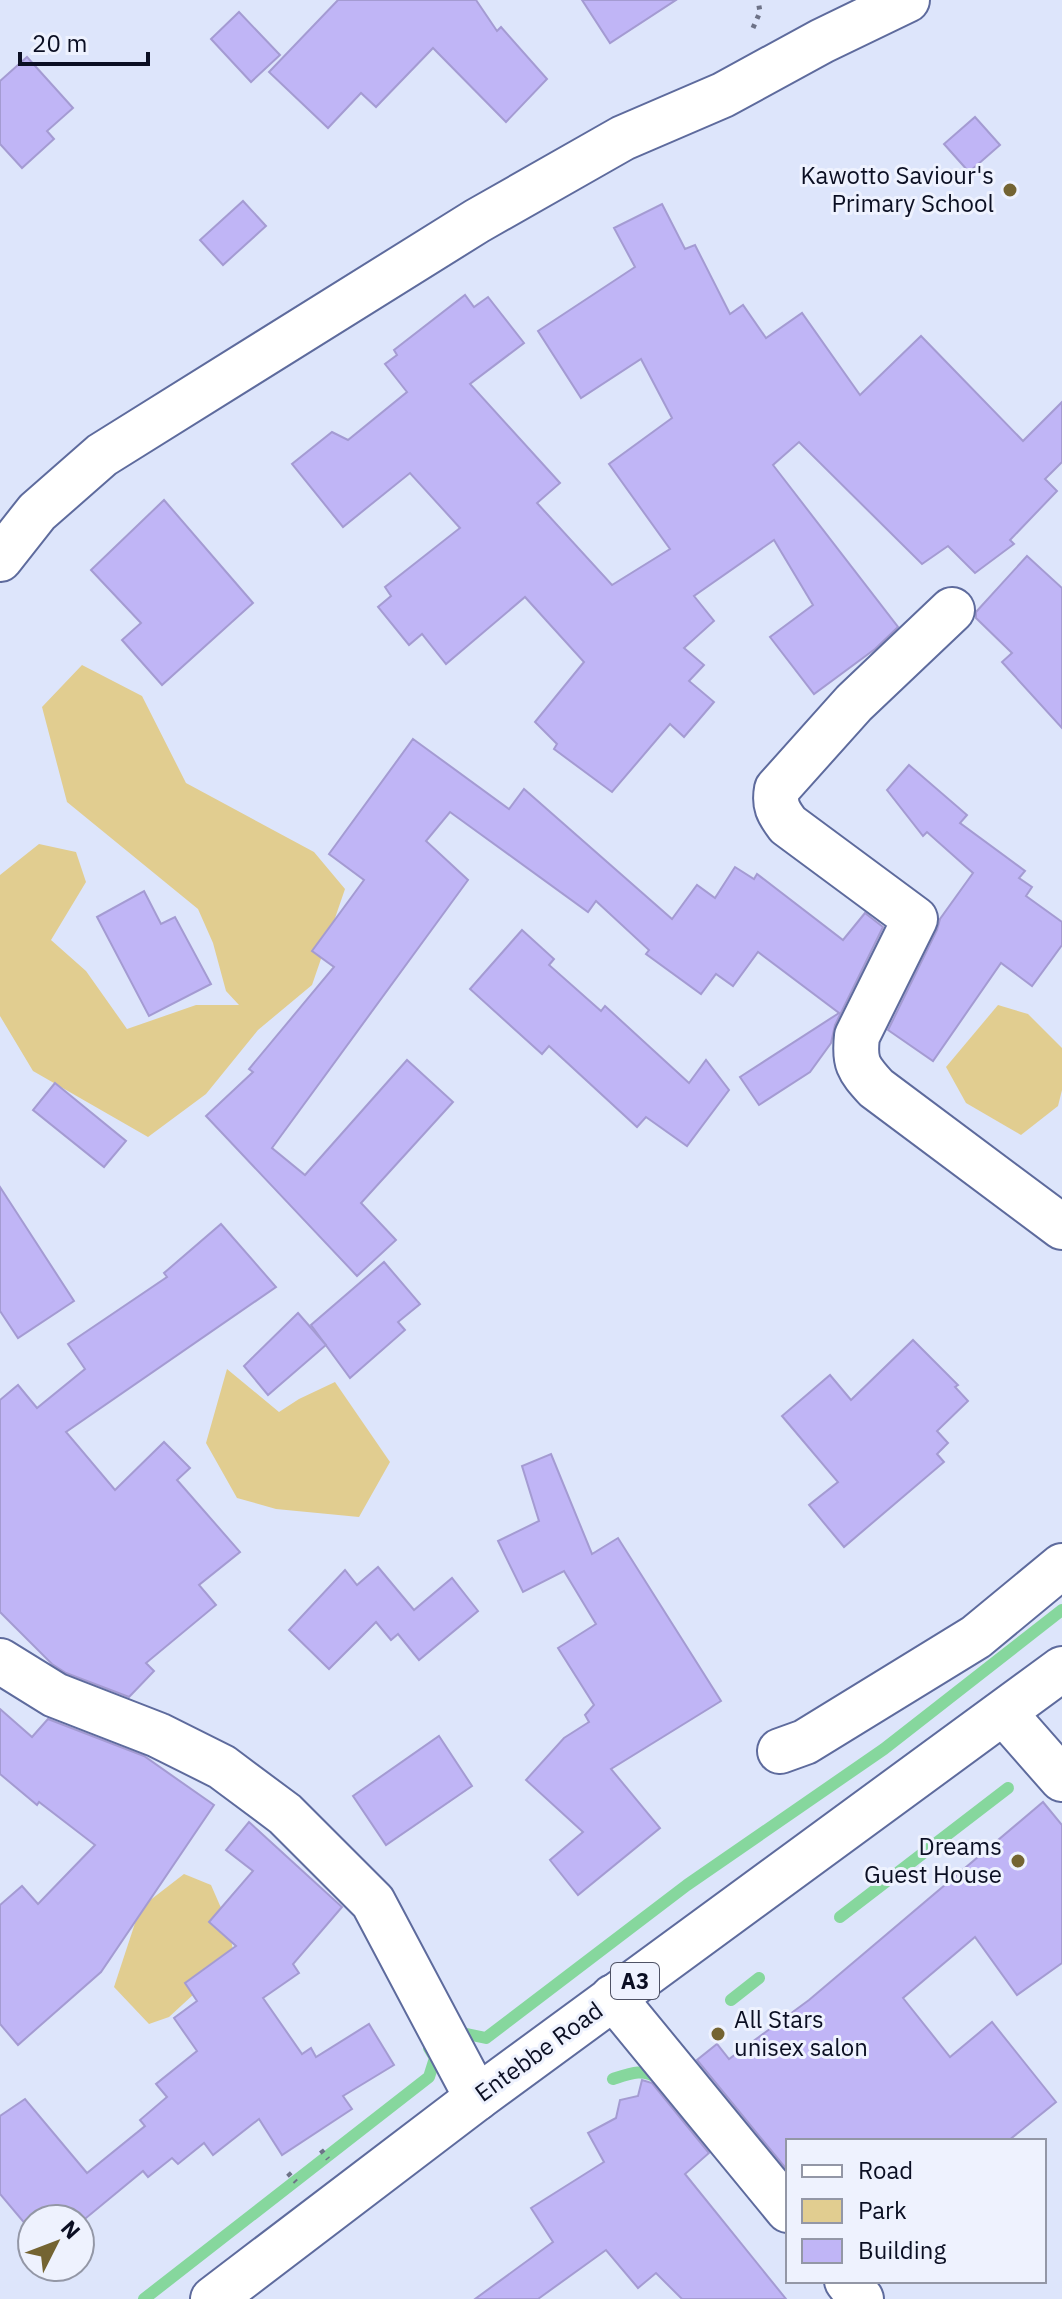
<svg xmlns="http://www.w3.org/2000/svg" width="1062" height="2299" font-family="'IBM Plex Sans',sans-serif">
	<rect width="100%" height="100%" fill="#dde5fb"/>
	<g fill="#e1cd90">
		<path d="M82,665L142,696L186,783L314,852L345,889L312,985L258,1030L206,1094L148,1137L33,1071L0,1016V875L39,844L76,852L86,882L51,940L86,971L127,1029L196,1005H239L226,991L213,943L198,909L67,802L42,707Z"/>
		<path d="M998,1005L1028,1014L1062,1048V1090L1058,1106L1021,1135L966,1103L946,1067Z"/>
		<path d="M227,1369L279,1412L299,1399L335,1382L390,1462L359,1517L276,1509L237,1498L206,1443Z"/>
		<path d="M184,1874L211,1885L229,1926L234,1957L169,2017L149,2024L114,1987L140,1908Z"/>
	</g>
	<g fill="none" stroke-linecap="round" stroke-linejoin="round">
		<g stroke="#86d79d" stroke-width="12">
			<path d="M840,1917L1008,1788"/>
			<path d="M731,2000L759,1978"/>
			<path d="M462,2033L486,2038L687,1885L884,1749L1062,1610"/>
			<path d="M613,2079C631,2073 643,2068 659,2079"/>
			<path d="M144,2299L429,2077L435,2058L429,2048"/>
		</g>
	</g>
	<g fill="#c0b5f6" stroke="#a49bd2" stroke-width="2">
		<path d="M338,0H476L497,31L501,27L547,79L506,122L433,48L376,107L361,93L328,128L269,72Z"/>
		<path d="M582,0H676L610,43Z"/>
		<path d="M239,12L280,55L251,82L211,39Z"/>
		<path d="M27,57L73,108L47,131L54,139L22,168L0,144V81Z"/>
		<path d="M975,117L1000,145L969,172L944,144Z"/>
		<path d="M243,201L266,226L223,265L200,240Z"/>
		<path d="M662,204L685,249L695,245L730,314L743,305L766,338L802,313L860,395L921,336L1023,441L1062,402V462L1045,479L1057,491L1010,540L1014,544L975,573L948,546L922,564L799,442L773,465L898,627L875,649L814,694L770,637L813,605L774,540L694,596L714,621L684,648L704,665L689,681L714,702L684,737L670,724L612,792L554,749L557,744L535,722L584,662L525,597L446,664L422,634L409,645L378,607L391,596L385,587L460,528L410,473L343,527L292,464L332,432L348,440L407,392L385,364L397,355L394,350L465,295L474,307L488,297L524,343L470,384L560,483L537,503L612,585L670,549L609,464L672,418L641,359L581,398L538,331L635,267L614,228Z"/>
		<path d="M164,500L253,603L162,685L122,640L141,623L91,570Z"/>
		<path d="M1027,556L1062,588V728L1002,662L1012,653L976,618V612Z"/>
		<path d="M413,739L509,809L524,789L672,919L697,885L715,898L735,867L754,879L757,874L843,940L865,913L883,927L835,1025L831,1043L810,1072L759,1105L740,1077L839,1013L758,952L733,986L716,974L701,994L646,954L649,950L596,901L588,912L450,812L426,841L468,880L272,1148L305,1175L407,1060L453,1102L361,1203L396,1240L357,1276L206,1116L253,1072L249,1069L334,967L312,951L364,880L329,854Z"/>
		<path d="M909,765L967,815L960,823L1025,871L1019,878L1032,887L1026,896L1062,922V945L1032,986L1001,963L933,1061L888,1030L937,930L940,919L973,873L927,832L923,836L887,790Z"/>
		<path d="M144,891L161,924L175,917L211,984L149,1016L97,917Z"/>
		<path d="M522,930L554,959L549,965L601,1011L605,1006L689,1083L706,1060L729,1090L687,1146L646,1117L637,1127L549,1046L542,1054L470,989Z"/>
		<path d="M55,1083L126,1141L104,1167L33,1110Z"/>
		<path d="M0,1187L74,1301L18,1338L0,1311Z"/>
		<path d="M221,1224L276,1287L66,1432L115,1490L164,1442L190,1468L177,1480L240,1552L199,1585L216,1605L146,1663L154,1671L129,1697L66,1673L52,1664L0,1612V1400L18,1385L37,1408L85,1369L68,1344L167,1277L164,1273Z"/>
		<path d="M384,1262L420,1304L398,1322L405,1330L350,1378L311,1325Z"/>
		<path d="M298,1313L326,1345L268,1395L244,1366Z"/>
		<path d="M913,1340L958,1385L955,1387L968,1401L937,1431L948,1443L937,1454L944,1462L844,1547L809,1505L838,1482L782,1416L830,1375L851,1400Z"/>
		<path d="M551,1454L592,1554L618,1538L721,1701L611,1769L660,1828L578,1895L550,1860L583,1832L526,1780L564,1738L589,1722L585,1715L594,1705L558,1648L596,1624L564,1571L523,1592L498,1541L539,1521L522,1466Z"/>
		<path d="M378,1567L414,1610L452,1578L478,1611L419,1660L398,1634L391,1640L376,1622L329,1669L289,1630L345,1570L357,1585Z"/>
		<path d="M0,1709L32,1737L48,1719L144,1756L214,1805L101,1972L18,2045L0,2024V1905L22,1886L38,1904L95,1845L39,1802L37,1805L0,1774Z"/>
		<path d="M439,1736L472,1786L386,1845L353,1796Z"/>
		<path d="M1043,1802L1062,1825V1963L1017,1995L975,1937L903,1998L950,2057L992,2022L1056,2102L1008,2141H788V2171L697,2060L717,2044L729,2059L809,2000Z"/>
		<path d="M249,1822L342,1907L293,1964L299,1973L263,1998L302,2054L311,2048L316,2057L369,2024L394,2065L343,2096L352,2109L282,2155L259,2119L213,2155L204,2143L178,2164L172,2158L148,2177L143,2171L80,2223V2219H32V2232L0,2194V2116L25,2099L87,2173L145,2126L140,2120L167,2097L156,2084L197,2051L174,2018L197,2001L185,1983L236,1946L209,1922L253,1871L226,1850Z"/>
		<path d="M642,2080L652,2083L709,2153L685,2174L786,2299H682L656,2273L638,2288L606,2250L538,2299H475L553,2242L531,2208L604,2162L588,2133L616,2118L620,2100L638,2096Z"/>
	</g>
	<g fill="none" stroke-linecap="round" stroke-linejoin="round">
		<g stroke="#5e6b9d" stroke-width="48">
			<g id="minor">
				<path d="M0,559L37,512L102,455L477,221L623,138L723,95L822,41L907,0"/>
				<path d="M952,610L854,703L777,789C774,805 778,812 788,825L915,919L857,1036C854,1063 858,1068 876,1088L1062,1227"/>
				<path d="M0,1661L55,1695L158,1735L222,1767L285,1814L373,1902L477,2098"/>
				<path d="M1004,1713L1062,1779"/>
				<path d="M780,1751L805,1742L976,1637L1062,1566"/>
				<path d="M613,1997L788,2210"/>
				<path d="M847,2281L861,2299"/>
			</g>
		</g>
		<g stroke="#5e6b9d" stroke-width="48">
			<path id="major" d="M213,2299L477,2098L1062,1669"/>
		</g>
		<g stroke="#6d7287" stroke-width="5" stroke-dasharray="4 6" stroke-linecap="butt">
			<path d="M753,28L760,12L758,0"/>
			<path d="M321,2150L328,2159"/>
			<path d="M288,2173L296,2182"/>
		</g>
		<use href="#minor" stroke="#fff" stroke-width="44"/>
		<use href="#major" stroke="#fff" stroke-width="44"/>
	</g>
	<g fill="#746432" stroke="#eef2fe" stroke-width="3">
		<circle cx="1010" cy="190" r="8"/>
		<circle cx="1018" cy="1861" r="8"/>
		<circle cx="718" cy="2034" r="8"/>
	</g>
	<g text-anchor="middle" stroke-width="6" stroke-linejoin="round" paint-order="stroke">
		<rect fill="#eef2fe" stroke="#4f5365" stroke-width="2" x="611" y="1963" width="48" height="36" rx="6"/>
		<g font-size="22" font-weight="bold" fill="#0b0f23">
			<text x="635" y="1989">A3</text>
		</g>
		<g font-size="24" fill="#0b0f23" stroke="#eef2fe" text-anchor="end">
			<text x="994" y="184">Kawotto Saviour's<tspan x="994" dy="28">Primary School</tspan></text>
			<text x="1002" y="1855">Dreams<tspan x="1002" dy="28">Guest House</tspan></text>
			<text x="734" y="2028" text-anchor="start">All Stars<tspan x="734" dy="28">unisex salon</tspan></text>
		</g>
		<g font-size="24" fill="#0b0f23" stroke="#eef2fe">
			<text transform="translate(539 2052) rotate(-36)" y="8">Entebbe Road</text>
		</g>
	</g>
	<rect x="786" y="2139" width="260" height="144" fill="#eef2fe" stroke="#9397a6" stroke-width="2"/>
	<rect x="802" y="2165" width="40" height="12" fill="#ffffff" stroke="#9397a6" stroke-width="2"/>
	<text x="858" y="2179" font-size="24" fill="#0b0f23">Road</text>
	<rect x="802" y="2199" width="40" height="24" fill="#e1cd90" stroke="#9397a6" stroke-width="2"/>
	<text x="858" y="2219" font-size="24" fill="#0b0f23">Park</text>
	<rect x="802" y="2239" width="40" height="24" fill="#c0b5f6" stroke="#9397a6" stroke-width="2"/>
	<text x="858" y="2259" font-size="24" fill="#0b0f23">Building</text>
	<g transform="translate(56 2243) rotate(48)"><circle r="38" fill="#eef2fe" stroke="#9397a6" stroke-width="2"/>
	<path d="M0-6L14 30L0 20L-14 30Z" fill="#746432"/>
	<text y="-12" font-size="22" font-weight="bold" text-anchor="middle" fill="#0b0f23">N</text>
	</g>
	<path d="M20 52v12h128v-12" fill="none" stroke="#0b0f23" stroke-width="4"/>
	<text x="32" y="52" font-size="24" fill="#0b0f23" stroke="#eef2fe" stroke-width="6" paint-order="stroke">20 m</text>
</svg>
